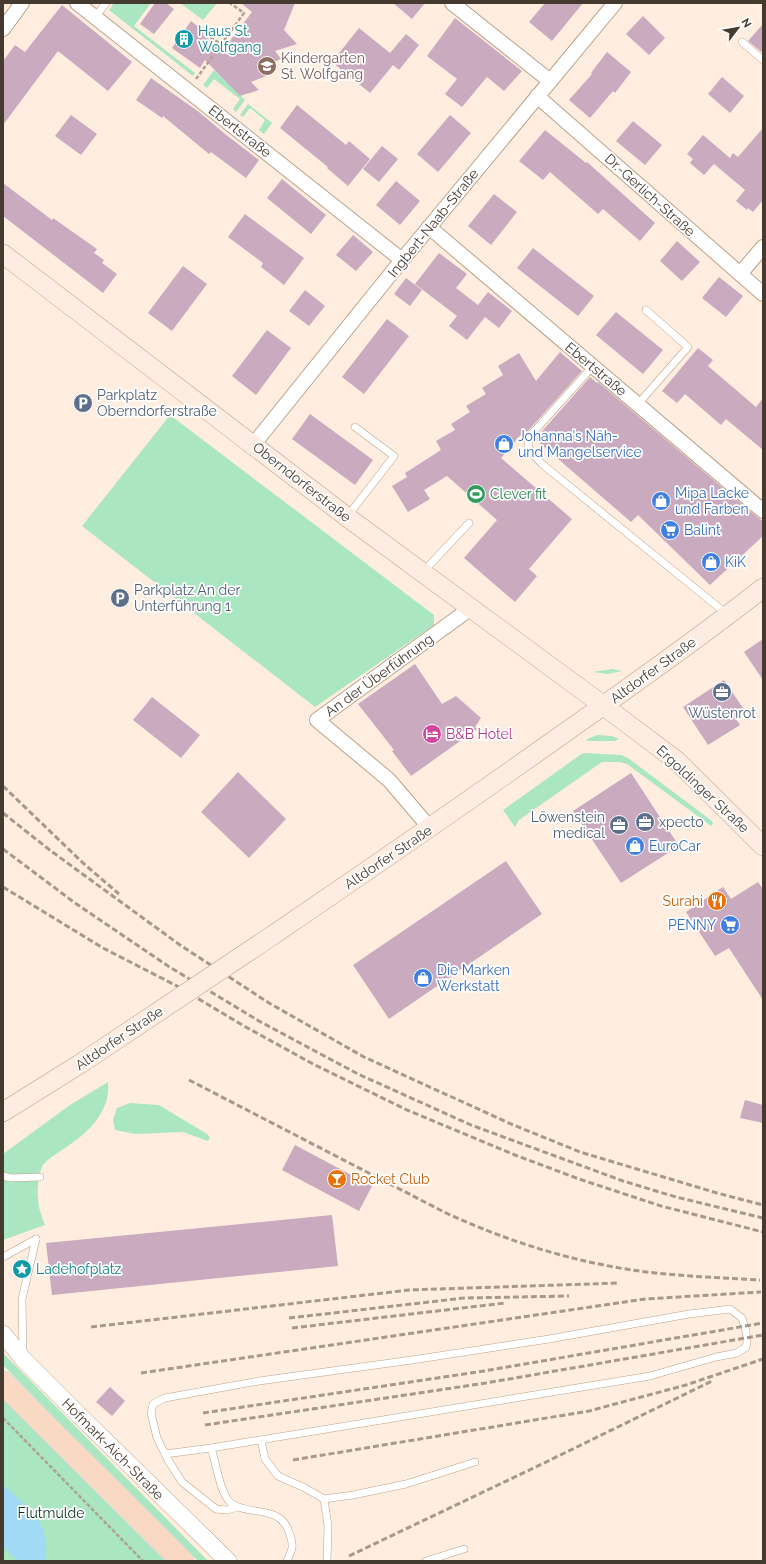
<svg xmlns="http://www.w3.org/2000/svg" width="766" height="1564" font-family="Raleway,sans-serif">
	<rect width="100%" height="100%" fill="#ffeedf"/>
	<g fill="#a9e6c1">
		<path d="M114,3H151L134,26L195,73L193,76L109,10Z"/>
		<path d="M180,3H217L203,20Z"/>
		<path d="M214,70L245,100L236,112L233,109L240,99L214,79L207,88L203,85Z"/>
		<path d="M248,104L272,123L264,134L259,130L265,120L250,108L243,117L240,115Z"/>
		<path d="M170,415L434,615V625L315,707L82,526Z"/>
		<path d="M612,669L622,671L608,674L593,672Z"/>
		<path d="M597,735L612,736L619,739L615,741H587V739Z"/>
		<path d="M584,753L621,755L628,758L712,821L713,824L711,826L627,764L619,762H602L519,820L515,827L503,810L580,755Z"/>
		<path d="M108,1082C111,1112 88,1133 65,1148C58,1153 49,1158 43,1165C39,1171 37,1191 38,1198C38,1207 42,1217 45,1225L3,1240V1154L70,1105Z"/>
		<path d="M130,1103L159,1105L207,1134L210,1138L208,1141L183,1132L136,1134L115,1130L113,1120L117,1108Z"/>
		<path d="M3,1353L208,1561H198L134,1500L3,1365Z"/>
		<path d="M3,1397L168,1561H3Z"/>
	</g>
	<path fill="#a0daf4" d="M3,1485C13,1494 37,1515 42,1527C46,1538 46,1549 45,1561H18L3,1547Z"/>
	<g fill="#c9aabf">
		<path d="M155,3H166L174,9L154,34L140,24Z"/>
		<path d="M241,3H295L284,30L297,44L275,51L281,59L262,67L269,75L251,82L259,90L240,96L205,60L200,68L172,48L191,21L201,29L199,32L223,50L252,12Z"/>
		<path d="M393,3H425L412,19Z"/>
		<path d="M545,3H583L552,41L529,22Z"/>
		<path d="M62,5L132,62L108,91L58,51L3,125V61L15,45L25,52Z"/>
		<path d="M643,16L665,38L649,55L626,34Z"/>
		<path d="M455,18L522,71L504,91L487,77L462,107L445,94L457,79L427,56Z"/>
		<path d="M763,24V53L748,41Z"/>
		<path d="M359,28L390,53L406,34L419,45L399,70L393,65L370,93L332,62Z"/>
		<path d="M607,52L631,72L615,93L613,91L590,118L569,100L592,74L591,73Z"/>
		<path d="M722,77L744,96L730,113L708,94Z"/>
		<path d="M151,78L199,112L225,134L259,160L246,178L211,152L209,154L163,116L162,118L136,100Z"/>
		<path d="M297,105L346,145L349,141L370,159L348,186L327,168L328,167L280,128Z"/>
		<path d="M71,115L97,134L81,155L55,136Z"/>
		<path d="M450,115L471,133L438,172L417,154Z"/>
		<path d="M633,121L662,145L645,165L616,141Z"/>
		<path d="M763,128V200L753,212L748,208L747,210L736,201L745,190L714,164L704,175L690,163L693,159L687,154L703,135L730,158L733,153L738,157Z"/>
		<path d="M545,130L586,163L587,162L655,223L640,241L603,209L598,214L550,172L543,180L519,161Z"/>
		<path d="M382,146L398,159L379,182L363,169Z"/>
		<path d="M282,179L326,215L311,234L267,198Z"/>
		<path d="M396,181L420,201L400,225L376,205Z"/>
		<path d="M3,183L52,220L53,218L97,249L94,253L104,260L102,263L117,274L103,293L3,216Z"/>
		<path d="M494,194L517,212L491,245L468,226Z"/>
		<path d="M245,214L304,258L284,285L261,267L263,263L228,237Z"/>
		<path d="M353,235L373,252L356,271L336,255Z"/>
		<path d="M677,241L700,262L682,281L660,261Z"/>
		<path d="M533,248L594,296L578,316L517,268Z"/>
		<path d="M439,253L467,274L456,288L478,305L488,292L512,311L499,328L485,317L467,340L449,326L457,316L415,284Z"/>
		<path d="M183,266L207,284L172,331L148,313Z"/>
		<path d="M719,277L743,296L726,317L702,298Z"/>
		<path d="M406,278L422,290L410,306L394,294Z"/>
		<path d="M305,290L325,306L309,326L289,311Z"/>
		<path d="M616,312L663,350L643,374L596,335Z"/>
		<path d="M387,319L409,336L364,394L342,377Z"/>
		<path d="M267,330L291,348L256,395L232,376Z"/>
		<path d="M698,348L713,360L708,366L756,407L763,398V450L726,419L721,425L685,394L677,403L662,391Z"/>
		<path d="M560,352L582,371L527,432L525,430L501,458L572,519L529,569L537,576L515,602L464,558L497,520L447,476L424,490L430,499L408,512L392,486L407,477L405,473L441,450L436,441L455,430L451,424L470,412L466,406L486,394L482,388L503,375L498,366L519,353L536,381Z"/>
		<path d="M590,377L597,383L598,382L757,517L763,521V536L710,585L638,515L631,522L535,439Z"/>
		<path d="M310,414L373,460L355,485L292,439Z"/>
		<path d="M763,639V680L744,652Z"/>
		<path d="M415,664L442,704L456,696L481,718L475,727L477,729L411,776L392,751L394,750L358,704Z"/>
		<path d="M724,680L745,711L735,718L740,725L708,745L683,707Z"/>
		<path d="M152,697L200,735L181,758L133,720Z"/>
		<path d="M238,772L286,819L249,858L201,812Z"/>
		<path d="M631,773L679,846L621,883L573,811Z"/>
		<path d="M506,861L542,914L389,1019L353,965Z"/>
		<path d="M758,882L763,889V1000L729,948L715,956L686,912L723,887L731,899Z"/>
		<path d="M745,1100L763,1105V1123L740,1118Z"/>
		<path d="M295,1145L372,1186L359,1211L282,1170Z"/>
		<path d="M332,1215L338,1266L52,1295L46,1243Z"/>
		<path d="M110,1387L125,1401L112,1416L96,1402Z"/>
	</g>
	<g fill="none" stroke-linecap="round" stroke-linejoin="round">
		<g stroke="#bba189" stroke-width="8">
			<g id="service">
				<path d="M96,16L106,3"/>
				<path d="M742,42L763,60"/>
				<path d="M593,366L530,436L528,446L532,453L542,464L728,615"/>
				<path d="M638,404L688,347L646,310"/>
				<path d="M347,517L394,456L355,427"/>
				<path d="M423,572L469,523"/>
				<path d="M3,1176L11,1178L40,1177"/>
				<path d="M3,1257L36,1239"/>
				<path d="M23,1355L22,1299L36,1239"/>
				<path d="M261,1440L265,1459L278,1476L305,1488L324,1499L353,1495L406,1484L475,1462"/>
				<path d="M165,1454L211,1448"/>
				<path d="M324,1499L328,1526L327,1561"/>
				<path d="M238,1507L227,1510L216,1509L182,1482L168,1460L157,1438L151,1413L153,1404L165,1398L259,1381L412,1360L549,1339L689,1314L730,1309L742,1318L746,1331L747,1343L746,1347L737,1353L716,1357L650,1376L211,1448C216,1462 220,1494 231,1503C246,1516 280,1504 289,1532C294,1546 293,1548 287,1561"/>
				<path d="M426,1561L464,1549"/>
			</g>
		</g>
		<g stroke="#bba189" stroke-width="16">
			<g id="minor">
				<path d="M77,3L402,260"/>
				<path d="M452,3L550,81"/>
				<path d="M3,29L22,3"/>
				<path d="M537,96L763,294"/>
				<path d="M429,227L763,511"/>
				<path d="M740,274L763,247"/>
				<path d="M253,445L402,260L615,3"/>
				<path d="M430,828L389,780L317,720L471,608"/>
			</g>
		</g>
		<g stroke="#bba189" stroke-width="18">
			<path id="tertiary" d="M3,1334L23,1359L80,1416L228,1561"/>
		</g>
		<g stroke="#bba189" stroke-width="20">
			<g id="secondary">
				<path d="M3,254L347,517L604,706L677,761L763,846"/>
				<path d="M273,935C367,871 460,807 553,741C624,691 695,641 763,588"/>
				<path d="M3,1112L83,1062"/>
			</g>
		</g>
		<g stroke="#dad8d6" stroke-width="24">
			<path id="primary" d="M3,1383L182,1561"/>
		</g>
		<g stroke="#b0a195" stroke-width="2.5" stroke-dasharray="4 2" stroke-linecap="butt">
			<path d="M200,31L221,44"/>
			<path d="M196,79L244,13L230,3"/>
			<path d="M3,1418L143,1561"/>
		</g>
		<use href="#service" stroke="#fff" stroke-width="7"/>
		<use href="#minor" stroke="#fff" stroke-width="14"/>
		<use href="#tertiary" stroke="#fff" stroke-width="17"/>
		<use href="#secondary" stroke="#fdece1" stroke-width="19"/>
		<use href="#primary" stroke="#fad9c4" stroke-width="22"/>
		<g stroke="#a6988b" stroke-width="3" stroke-dasharray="6 3" stroke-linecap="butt">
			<path d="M3,786L83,863L119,894"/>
			<path d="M3,813L51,851L180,945L269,1003L364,1057L511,1124L580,1152L717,1193L763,1205"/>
			<path d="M3,849L75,903L168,966L259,1021L358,1074L471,1125L623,1181L676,1197L763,1218"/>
			<path d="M3,887L103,948L177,986L244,1026L313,1064L407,1110L515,1155L579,1179L661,1206L763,1232"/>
			<path d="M189,1080L446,1213C501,1238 554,1256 614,1267C662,1276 711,1277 760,1280"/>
			<path d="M289,1318L464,1298L569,1296"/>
			<path d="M91,1327L409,1290L619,1283"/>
			<path d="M292,1328L505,1303"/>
			<path d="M141,1373L645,1299L761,1292"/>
			<path d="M203,1413L484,1371L763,1323"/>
			<path d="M205,1425L486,1383L763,1335"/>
			<path d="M293,1460L589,1411L686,1385L763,1359"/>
			<path d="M349,1556L542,1464L712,1381"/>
		</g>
		<g stroke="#bba189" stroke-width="20" stroke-linecap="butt">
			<path id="secondary-bridge" d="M83,1062L273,935"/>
		</g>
		<use href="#secondary-bridge" stroke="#fdece1" stroke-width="19"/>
	</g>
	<defs>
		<g id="building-disc" transform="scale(1)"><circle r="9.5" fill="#0f9aa8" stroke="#fff"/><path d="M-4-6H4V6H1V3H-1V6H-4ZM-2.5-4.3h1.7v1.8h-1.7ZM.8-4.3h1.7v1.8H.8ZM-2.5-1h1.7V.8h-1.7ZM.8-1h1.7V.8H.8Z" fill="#fff"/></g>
		<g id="school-disc" transform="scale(1)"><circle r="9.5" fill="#8d6e63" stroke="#fff"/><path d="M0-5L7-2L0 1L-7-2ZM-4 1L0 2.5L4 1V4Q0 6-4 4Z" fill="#fff"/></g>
		<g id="parking-disc" transform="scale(1)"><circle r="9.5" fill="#5c6f8a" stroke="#fff"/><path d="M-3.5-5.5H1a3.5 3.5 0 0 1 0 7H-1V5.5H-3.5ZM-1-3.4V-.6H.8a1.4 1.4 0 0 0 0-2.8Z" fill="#fff"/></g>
		<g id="shop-disc" transform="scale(1)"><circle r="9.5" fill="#3f7fe0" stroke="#fff"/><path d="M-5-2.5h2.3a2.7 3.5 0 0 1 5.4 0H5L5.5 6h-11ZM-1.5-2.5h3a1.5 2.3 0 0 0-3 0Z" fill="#fff"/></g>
		<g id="stadium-disc" transform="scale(1)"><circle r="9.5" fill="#2e9e5b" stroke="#fff"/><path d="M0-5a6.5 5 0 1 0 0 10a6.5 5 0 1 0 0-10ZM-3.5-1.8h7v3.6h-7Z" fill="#fff"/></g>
		<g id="supermarket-disc" transform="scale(1)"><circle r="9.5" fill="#3f7fe0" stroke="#fff"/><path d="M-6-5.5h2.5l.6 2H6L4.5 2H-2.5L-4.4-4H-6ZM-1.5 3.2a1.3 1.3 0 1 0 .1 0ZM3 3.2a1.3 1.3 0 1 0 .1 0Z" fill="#fff"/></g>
		<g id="office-disc" transform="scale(1)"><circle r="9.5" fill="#5c6f8a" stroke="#fff"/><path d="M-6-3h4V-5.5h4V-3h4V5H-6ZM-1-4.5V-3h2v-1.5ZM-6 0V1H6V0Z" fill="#fff"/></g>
		<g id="hotel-disc" transform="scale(1)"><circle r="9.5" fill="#d1479c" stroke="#fff"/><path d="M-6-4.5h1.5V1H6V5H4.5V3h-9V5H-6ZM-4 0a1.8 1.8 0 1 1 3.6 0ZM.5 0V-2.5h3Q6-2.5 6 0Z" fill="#fff"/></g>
		<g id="restaurant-disc" transform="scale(1)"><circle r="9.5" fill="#e8710a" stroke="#fff"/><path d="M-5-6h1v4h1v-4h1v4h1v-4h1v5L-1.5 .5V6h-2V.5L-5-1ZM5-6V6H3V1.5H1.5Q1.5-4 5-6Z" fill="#fff"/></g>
		<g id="bar-disc" transform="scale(1)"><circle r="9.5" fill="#e8710a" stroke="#fff"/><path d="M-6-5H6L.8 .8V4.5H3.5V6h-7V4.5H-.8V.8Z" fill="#fff"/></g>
		<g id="sight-disc" transform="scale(1)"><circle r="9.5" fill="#0f9aa8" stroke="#fff"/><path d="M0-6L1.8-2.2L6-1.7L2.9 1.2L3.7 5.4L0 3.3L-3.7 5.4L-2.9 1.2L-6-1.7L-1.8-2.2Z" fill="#fff"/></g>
	</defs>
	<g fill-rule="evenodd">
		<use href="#building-disc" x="184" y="39"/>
		<use href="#school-disc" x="267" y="66"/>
		<use href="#parking-disc" x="83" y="403"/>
		<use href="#shop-disc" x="504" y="444"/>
		<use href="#stadium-disc" x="476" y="494"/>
		<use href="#shop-disc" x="661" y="501"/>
		<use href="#supermarket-disc" x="670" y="530"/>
		<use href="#shop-disc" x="711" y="562"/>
		<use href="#parking-disc" x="120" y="598"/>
		<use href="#office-disc" x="722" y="692"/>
		<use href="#hotel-disc" x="432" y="734"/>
		<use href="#office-disc" x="645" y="822"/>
		<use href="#office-disc" x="619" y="825"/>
		<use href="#shop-disc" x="635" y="846"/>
		<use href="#restaurant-disc" x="717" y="901"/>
		<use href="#supermarket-disc" x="730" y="925"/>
		<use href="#shop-disc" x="423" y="978"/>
		<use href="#bar-disc" x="337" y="1179"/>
		<use href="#sight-disc" x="22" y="1269"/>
	</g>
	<g text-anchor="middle" stroke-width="3.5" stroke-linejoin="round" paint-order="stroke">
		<g font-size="14" fill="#0d838f" stroke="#fff" text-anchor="start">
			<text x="198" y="36">Haus St.<tspan x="198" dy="16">Wolfgang</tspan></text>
			<text x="36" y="1274">Ladehofplatz</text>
		</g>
		<g font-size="14" fill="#785e54" stroke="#fff" text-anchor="start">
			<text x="281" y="63">Kindergarten<tspan x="281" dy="16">St. Wolfgang</tspan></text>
		</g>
		<g font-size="14" fill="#453a30" stroke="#fff">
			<text transform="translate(240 131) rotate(38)" y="5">Ebertstraße</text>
			<text transform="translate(650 195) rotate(42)" y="5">Dr.-Gerlich-Straße</text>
			<text transform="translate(433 223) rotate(-51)" y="5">Ingbert-Naab-Straße</text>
			<text transform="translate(596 369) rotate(40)" y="5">Ebertstraße</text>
			<text transform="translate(302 482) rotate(38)" y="5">Oberndorferstraße</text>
			<text transform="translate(653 670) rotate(-36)" y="5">Altdorfer Straße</text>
			<text transform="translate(379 675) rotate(-36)" y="5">An der Überführung</text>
			<text transform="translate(703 789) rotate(43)" y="5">Ergoldinger Straße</text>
			<text transform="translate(388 857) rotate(-34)" y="5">Altdorfer Straße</text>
			<text transform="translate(119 1038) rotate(-34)" y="5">Altdorfer Straße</text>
			<text transform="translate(113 1449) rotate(45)" y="5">Hofmark-Aich-Straße</text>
		</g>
		<g font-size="14" fill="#4e5e75" stroke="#fff" text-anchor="start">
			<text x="97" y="400">Parkplatz<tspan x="97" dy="16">Oberndorferstraße</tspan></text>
			<text x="134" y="595">Parkplatz An der<tspan x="134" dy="16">Unterführung 1</tspan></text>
			<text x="722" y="718" text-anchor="middle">Wüstenrot</text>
			<text x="605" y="822" text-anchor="end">Löwenstein<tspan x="605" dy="16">medical</tspan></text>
			<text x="659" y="827">xpecto</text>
		</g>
		<g font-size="14" fill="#366cbe" stroke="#fff" text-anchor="start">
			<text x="518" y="441">Johanna's Näh-<tspan x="518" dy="16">und Mangelservice</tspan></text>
			<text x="675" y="498">Mipa Lacke<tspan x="675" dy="16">und Farben</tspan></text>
			<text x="684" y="535">Balint</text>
			<text x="725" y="567">KiK</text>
			<text x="649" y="851">EuroCar</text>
			<text x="716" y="930" text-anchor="end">PENNY</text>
			<text x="437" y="975">Die Marken<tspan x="437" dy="16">Werkstatt</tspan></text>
		</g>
		<g font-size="14" fill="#27864d" stroke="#fff" text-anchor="start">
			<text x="490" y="499">Clever fit</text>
		</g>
		<g font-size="14" fill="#b23c85" stroke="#fff" text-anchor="start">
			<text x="446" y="739">B&amp;B Hotel</text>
		</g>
		<g font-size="14" fill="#c56008" stroke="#fff" text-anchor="end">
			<text x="703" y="906">Surahi</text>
			<text x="351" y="1184" text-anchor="start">Rocket Club</text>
		</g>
		<g font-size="14" fill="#09321e" stroke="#fff">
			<text x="51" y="1518">Flutmulde</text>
		</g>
	</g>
	<rect width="766" height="1564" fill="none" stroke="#453a30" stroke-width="8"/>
	<g transform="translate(738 28) rotate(59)" stroke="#ffffff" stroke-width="3" paint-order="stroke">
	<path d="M0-3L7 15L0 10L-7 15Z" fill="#453a30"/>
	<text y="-6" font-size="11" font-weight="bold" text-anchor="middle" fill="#453a30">N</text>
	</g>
</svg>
